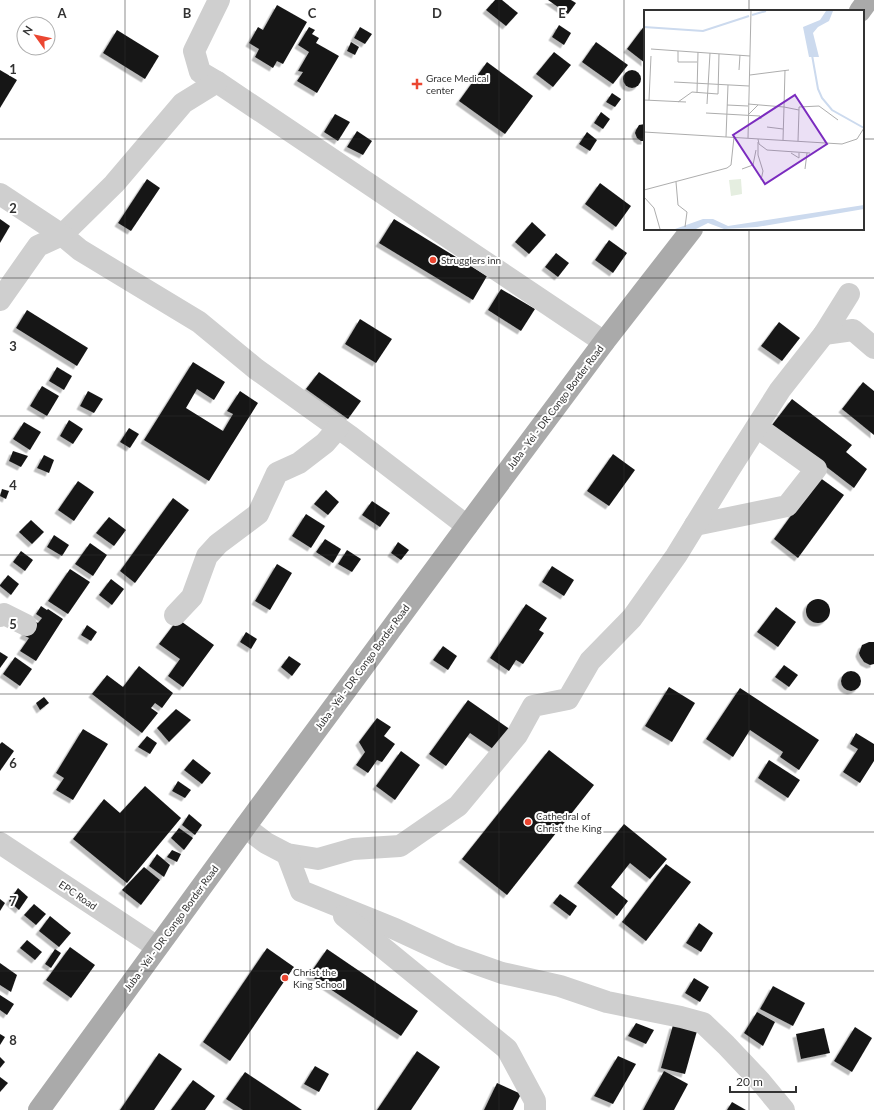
<svg xmlns="http://www.w3.org/2000/svg" width="874" height="1110" font-family="Lato,sans-serif">
	<defs>
		<filter id="shadow"><feDropShadow dx="-3.5" dy="3.5" stdDeviation="0" flood-color="#0004"/></filter>
	</defs>
	<rect width="100%" height="100%" fill="#fff"/>
	<g fill="#191919" filter="url(#shadow)">
		<path d="M495,0H502L518,13L506,26L486,10Z"/>
		<path d="M548,0H571L576,3L568,14Z"/>
		<path d="M277,5L307,22L283,64L277,61L273,68L255,57L259,49L249,43L258,27L263,30Z"/>
		<path d="M559,25L571,33L564,45L552,37Z"/>
		<path d="M645,25V63L627,49Z"/>
		<path d="M309,27L315,30L312,34L319,38L316,43L339,56L317,93L297,81L303,72L298,71L309,52L298,45Z"/>
		<path d="M360,27L372,34L365,44L354,38Z"/>
		<path d="M117,30L159,56L145,79L103,53Z"/>
		<path d="M351,42L359,47L355,55L347,51Z"/>
		<path d="M596,42L628,65L613,84L582,62Z"/>
		<path d="M554,52L571,65L553,87L536,74Z"/>
		<path d="M487,62L533,96L505,134L459,101Z"/>
		<path d="M0,70L17,80L0,108Z"/>
		<circle cx="632" cy="79" r="9"/>
		<path d="M612,93L621,99L615,107L606,102Z"/>
		<path d="M601,112L610,119L603,129L594,123Z"/>
		<path d="M335,114L350,122L338,141L324,132Z"/>
		<path d="M645,124V141H641L637,138L635,133L636,130L639,125Z"/>
		<path d="M357,131L372,141L363,155L347,147Z"/>
		<path d="M587,132L597,140L590,151L579,144Z"/>
		<path d="M147,179L160,188L131,231L118,223Z"/>
		<path d="M600,183L631,206L616,227L585,204Z"/>
		<path d="M0,219L10,226L0,243Z"/>
		<path d="M394,219L487,276L473,300L379,243Z"/>
		<path d="M532,222L546,235L529,254L515,242Z"/>
		<path d="M609,240L627,253L613,273L595,260Z"/>
		<path d="M556,253L569,263L558,277L545,267Z"/>
		<path d="M501,289L535,309L521,331L488,310Z"/>
		<path d="M27,310L88,348L77,366L16,328Z"/>
		<path d="M360,319L392,339L376,363L345,344Z"/>
		<path d="M779,322L800,338L782,361L761,346Z"/>
		<path d="M193,362L225,382L214,400L197,389L186,408L223,431L233,414L227,411L240,391L258,403L209,481L144,440Z"/>
		<path d="M57,367L72,376L64,390L49,381Z"/>
		<path d="M319,372L361,401L348,419L306,389Z"/>
		<path d="M863,382L874,391V435L842,409Z"/>
		<path d="M42,386L59,396L47,416L30,406Z"/>
		<path d="M88,391L103,399L94,413L80,406Z"/>
		<path d="M792,399L852,445L846,452L867,469L854,488L772,425Z"/>
		<path d="M69,420L83,429L73,444L60,436Z"/>
		<path d="M24,422L41,432L30,450L13,439Z"/>
		<path d="M129,428L139,434L130,448L120,442Z"/>
		<path d="M13,451L28,456L21,467L9,461Z"/>
		<path d="M613,454L635,470L609,506L587,491Z"/>
		<path d="M44,455L54,460L49,473L37,468Z"/>
		<path d="M819,477L844,495L798,558L774,539Z"/>
		<path d="M78,481L94,492L74,521L58,510Z"/>
		<path d="M2,489L9,491L6,499L0,496Z"/>
		<path d="M326,490L339,502L328,515L314,504Z"/>
		<path d="M173,498L189,510L135,583L120,571Z"/>
		<path d="M372,501L390,513L380,527L362,515Z"/>
		<path d="M306,514L325,526L311,548L292,536Z"/>
		<path d="M109,517L126,530L114,546L96,533Z"/>
		<path d="M31,520L44,532L32,544L19,532Z"/>
		<path d="M54,535L69,545L62,556L47,547Z"/>
		<path d="M325,539L341,549L333,563L316,552Z"/>
		<path d="M398,542L409,550L401,560L391,553Z"/>
		<path d="M90,543L107,555L93,576L75,564Z"/>
		<path d="M347,550L361,559L352,572L338,564Z"/>
		<path d="M21,551L33,560L25,571L13,562Z"/>
		<path d="M277,564L292,573L270,610L255,601Z"/>
		<path d="M552,566L574,580L564,596L542,582Z"/>
		<path d="M70,569L90,582L68,614L48,601Z"/>
		<path d="M8,575L19,584L11,595L0,586V585Z"/>
		<path d="M111,579L124,589L112,605L99,595Z"/>
		<circle cx="818" cy="611" r="12"/>
		<path d="M526,604L547,618L539,630L544,633L523,664L516,660L509,671L490,658Z"/>
		<path d="M41,606L47,610L48,609L63,619L36,661L20,651L29,638L23,635L33,620L38,623L42,618L36,614Z"/>
		<path d="M776,607L796,622L778,647L757,632Z"/>
		<path d="M178,619L214,645L183,687L168,676L180,659L159,644Z"/>
		<path d="M87,625L97,632L91,641L81,635Z"/>
		<path d="M246,632L257,639L251,649L240,642Z"/>
		<path d="M869,642H874V664L870,665L864,662L860,656L859,653L862,645Z"/>
		<path d="M443,646L457,656L448,670L433,660Z"/>
		<path d="M0,652L8,657L0,668Z"/>
		<path d="M289,656L301,664L292,676L281,667Z"/>
		<path d="M15,657L32,669L20,686L3,674Z"/>
		<path d="M784,665L798,675L789,687L775,677Z"/>
		<path d="M139,666L173,693L162,708L155,703L151,708L158,713L142,733L92,694L107,675L123,687Z"/>
		<circle cx="851" cy="681" r="10"/>
		<path d="M669,687L695,703L672,742L645,726Z"/>
		<path d="M740,688L819,740L799,770L780,757L783,752L750,730L733,757L706,739Z"/>
		<path d="M44,697L49,703L40,710L36,703Z"/>
		<path d="M468,700L511,730L496,751L470,733L446,766L429,754Z"/>
		<path d="M176,709L191,720L169,742L157,728Z"/>
		<path d="M377,718L391,727L384,736L395,744L382,762L377,760L368,773L356,765L365,752L359,742Z"/>
		<path d="M83,729L108,744L73,800L56,790L64,778L56,773Z"/>
		<path d="M856,733L874,744V761L860,783L843,772L858,749L850,744Z"/>
		<path d="M147,736L157,743L150,754L138,747Z"/>
		<path d="M2,742L14,751L0,771V744Z"/>
		<path d="M549,750L594,785L507,895L462,859Z"/>
		<path d="M401,751L420,765L395,800L376,786Z"/>
		<path d="M193,759L211,773L202,784L184,770Z"/>
		<path d="M769,760L800,780L788,798L758,778Z"/>
		<path d="M178,781L191,790L185,798L172,791Z"/>
		<path d="M145,786L181,818L127,883L73,839L104,799L120,813Z"/>
		<path d="M189,814L202,825L195,835L182,825Z"/>
		<path d="M624,824L667,859L650,879L630,863L611,887L628,901L617,916L577,883Z"/>
		<path d="M179,828L193,838L184,850L171,838Z"/>
		<path d="M172,850L181,854L177,862L167,857Z"/>
		<path d="M157,854L170,865L164,877L149,866Z"/>
		<path d="M666,864L691,882L646,941L622,922Z"/>
		<path d="M144,867L160,880L141,905L122,890Z"/>
		<path d="M18,888L28,897L19,910L9,901Z"/>
		<path d="M560,894L577,906L570,916L553,903Z"/>
		<path d="M0,899L5,903L0,911Z"/>
		<path d="M34,904L46,914L36,925L24,915Z"/>
		<path d="M50,916L71,933L59,947L39,931Z"/>
		<path d="M699,923L713,933L701,952L686,943Z"/>
		<path d="M27,940L42,952L35,960L20,948Z"/>
		<path d="M70,947L95,965L71,998L46,980Z"/>
		<path d="M267,948L294,967L230,1061L203,1042Z"/>
		<path d="M55,949L61,953L51,968L45,964Z"/>
		<path d="M327,949L418,1011L401,1036L309,975Z"/>
		<path d="M0,963L17,975L11,992L0,985Z"/>
		<path d="M694,978L709,987L700,1002L685,993Z"/>
		<path d="M773,986L805,1003L793,1026L760,1009Z"/>
		<path d="M0,995L14,1004L7,1015L0,1010Z"/>
		<path d="M757,1012L775,1022L763,1046L744,1033Z"/>
		<path d="M636,1023L654,1030L646,1044L628,1036Z"/>
		<path d="M673,1025L697,1031L685,1074L661,1068Z"/>
		<path d="M855,1027L872,1038L852,1072L834,1061Z"/>
		<path d="M824,1028L830,1053L801,1059L796,1034Z"/>
		<path d="M0,1034L5,1037L0,1045Z"/>
		<path d="M417,1051L440,1067L411,1110H377Z"/>
		<path d="M159,1053L182,1069L154,1110H120Z"/>
		<path d="M618,1056L636,1064L613,1104L594,1096Z"/>
		<path d="M0,1057L5,1062L0,1068Z"/>
		<path d="M315,1066L329,1074L319,1092L304,1084Z"/>
		<path d="M664,1071L688,1084L674,1110H643Z"/>
		<path d="M245,1072L302,1110H243L226,1099Z"/>
		<path d="M0,1077L8,1083L0,1092Z"/>
		<path d="M193,1080L215,1096L205,1110H171Z"/>
		<path d="M497,1083L521,1094L513,1110H484Z"/>
		<path d="M732,1102L746,1110H727Z"/>
	</g>
	<g fill="none" stroke-linecap="round" stroke-linejoin="round">
		<g stroke="#cfcfcf" stroke-width="22">
			<path d="M219,0L194,51L200,72L217,82L604,342"/>
			<path d="M217,82L183,103L114,184L62,235L80,250L199,322L256,369L351,437L467,526"/>
			<path d="M0,194L62,235L38,246L0,300"/>
			<path d="M824,334L853,330L874,348"/>
			<path d="M695,525L787,506L816,469L757,427"/>
			<path d="M175,615L192,597L207,556L218,544L258,514L277,473L299,463L325,443L338,428"/>
			<path d="M0,616L4,614L26,625"/>
			<path d="M245,827L266,843L287,854L318,859L353,849L400,846L458,806L517,735L533,706L568,699L590,661L632,618L676,556L729,470L780,390L824,334L849,294"/>
			<path d="M0,843L157,947"/>
			<path d="M287,854L301,891L395,929L451,955L502,973L560,986L607,1002L681,1017L703,1023L726,1045L760,1081L784,1110"/>
			<path d="M344,916L507,1049L535,1101V1110"/>
		</g>
		<g stroke="#aaa" stroke-width="22">
			<path d="M860,11L868,0"/>
			<path d="M39,1110L245,827L467,526L604,342L692,229"/>
		</g>
	</g>
	<path fill="none" stroke="#323232" stroke-width="1" stroke-opacity="0.55" d="M125,0V1110M250,0V1110M375,0V1110M499,0V1110M624,0V1110M749,0V11M0,139H645M863,139H874M749,229V1110M0,278H874M0,416H874M0,555H874M0,694H874M0,832H874M0,971H874"/>
	<g fill="#eb4631" stroke="#fff" stroke-width="1.5">
		<path d="M415 78h4v4h4v4h-4v4h-4v-4h-4v-4h4z"/>
		<circle cx="433" cy="260" r="4"/>
		<circle cx="528" cy="822" r="4"/>
		<circle cx="285" cy="978" r="4"/>
	</g>
	<g text-anchor="middle" stroke-width="4" stroke-linejoin="round" paint-order="stroke">
		<g font-size="10" fill="#323232" stroke="#fff" text-anchor="start">
			<text x="426" y="82">Grace Medical<tspan x="426" dy="12">center</tspan></text>
			<text x="441" y="264">Strugglers inn</text>
			<text x="536" y="820">Cathedral of<tspan x="536" dy="12">Christ the King</tspan></text>
			<text x="293" y="976">Christ the<tspan x="293" dy="12">King School</tspan></text>
		</g>
		<g font-size="10" fill="#323232" stroke="#fff">
			<text transform="translate(555 407) rotate(-53)" y="4">Juba - Yei - DR Congo Border Road</text>
			<text transform="translate(362 667) rotate(-54)" y="4">Juba - Yei - DR Congo Border Road</text>
			<text transform="translate(78 895) rotate(34)" y="4">EPC Road</text>
			<text transform="translate(171 928) rotate(-54)" y="4">Juba - Yei - DR Congo Border Road</text>
		</g>
	</g>
	<g transform="translate(644 10)">
		<rect width="220" height="220" fill="#fff"/>
		<path d="M97,169L98,184L87,186L85,170Z" fill="#e5eee0"/>
		<path d="M182,1H189L185,11L174,17L169,23L175,47H165L159,17L176,10ZM220,195V199L113,217L80,219L64,213L52,219H31L59,209H69L84,216Z" fill="#ccdaee"/>
		<path fill="none" stroke="#ccdaee" stroke-width="2" d="M108,5L122,1M0,17L59,21L105,6M168,45L174,79L178,88L188,100L220,118"/>
		<path fill="none" stroke="#adadad" stroke-width="1" d="M7,39L106,46M34,41V52H53M95,60L96,45M106,65L145,60M30,72L105,76M53,83L54,42M0,90L42,92M5,90L7,46M34,92L48,82L74,84L75,44M63,94L66,43M104,94L140,97L141,60M83,95L104,96M62,103L116,106L117,109M104,105L114,95M123,117L139,119M0,122L198,134L213,129L220,118M82,127L84,75M104,128L107,1M114,129L115,134L123,140L166,143M139,130L140,97L155,100V97L175,96L194,110M154,131L155,100M114,132V145L119,161L117,170M147,143L155,148V143M98,159L109,155L112,140M161,159L163,143M32,172L34,195L43,202L41,217M0,180L83,158L87,155L90,127M0,187L10,198L16,219"/>
		<path fill="#7b2cbf" fill-opacity="0.15" stroke="#7b2cbf" stroke-width="2" d="M151,85L183,134L121,174L89,125Z"/>
		<rect width="220" height="220" fill="none" stroke="#323232" stroke-width="2"/>
	</g>
	<g font-size="13" text-anchor="middle" font-weight="bold" fill="#323232" stroke="#fff" stroke-width="4" stroke-linejoin="round" paint-order="stroke">
		<text x="62" y="18">A</text>
		<text x="187" y="18">B</text>
		<text x="312" y="18">C</text>
		<text x="437" y="18">D</text>
		<text x="562" y="18">E</text>
		<text x="13" y="74">1</text>
		<text x="13" y="213">2</text>
		<text x="13" y="351">3</text>
		<text x="13" y="490">4</text>
		<text x="13" y="629">5</text>
		<text x="13" y="768">6</text>
		<text x="13" y="906">7</text>
		<text x="13" y="1045">8</text>
	</g>
	<g transform="translate(36 36) rotate(303)"><circle r="19" fill="#ffffff" stroke="#adadad"/>
	<path d="M0-3L7 15L0 10L-7 15Z" fill="#eb4631"/>
	<text y="-6" font-size="11" font-weight="bold" text-anchor="middle" fill="#323232">N</text>
	</g>
	<path d="M730 1086v6h66v-6" fill="none" stroke="#323232" stroke-width="2"/>
	<text x="736" y="1086" font-size="12" fill="#323232" stroke="#ffffff" stroke-width="3" paint-order="stroke">20 m</text>
</svg>
